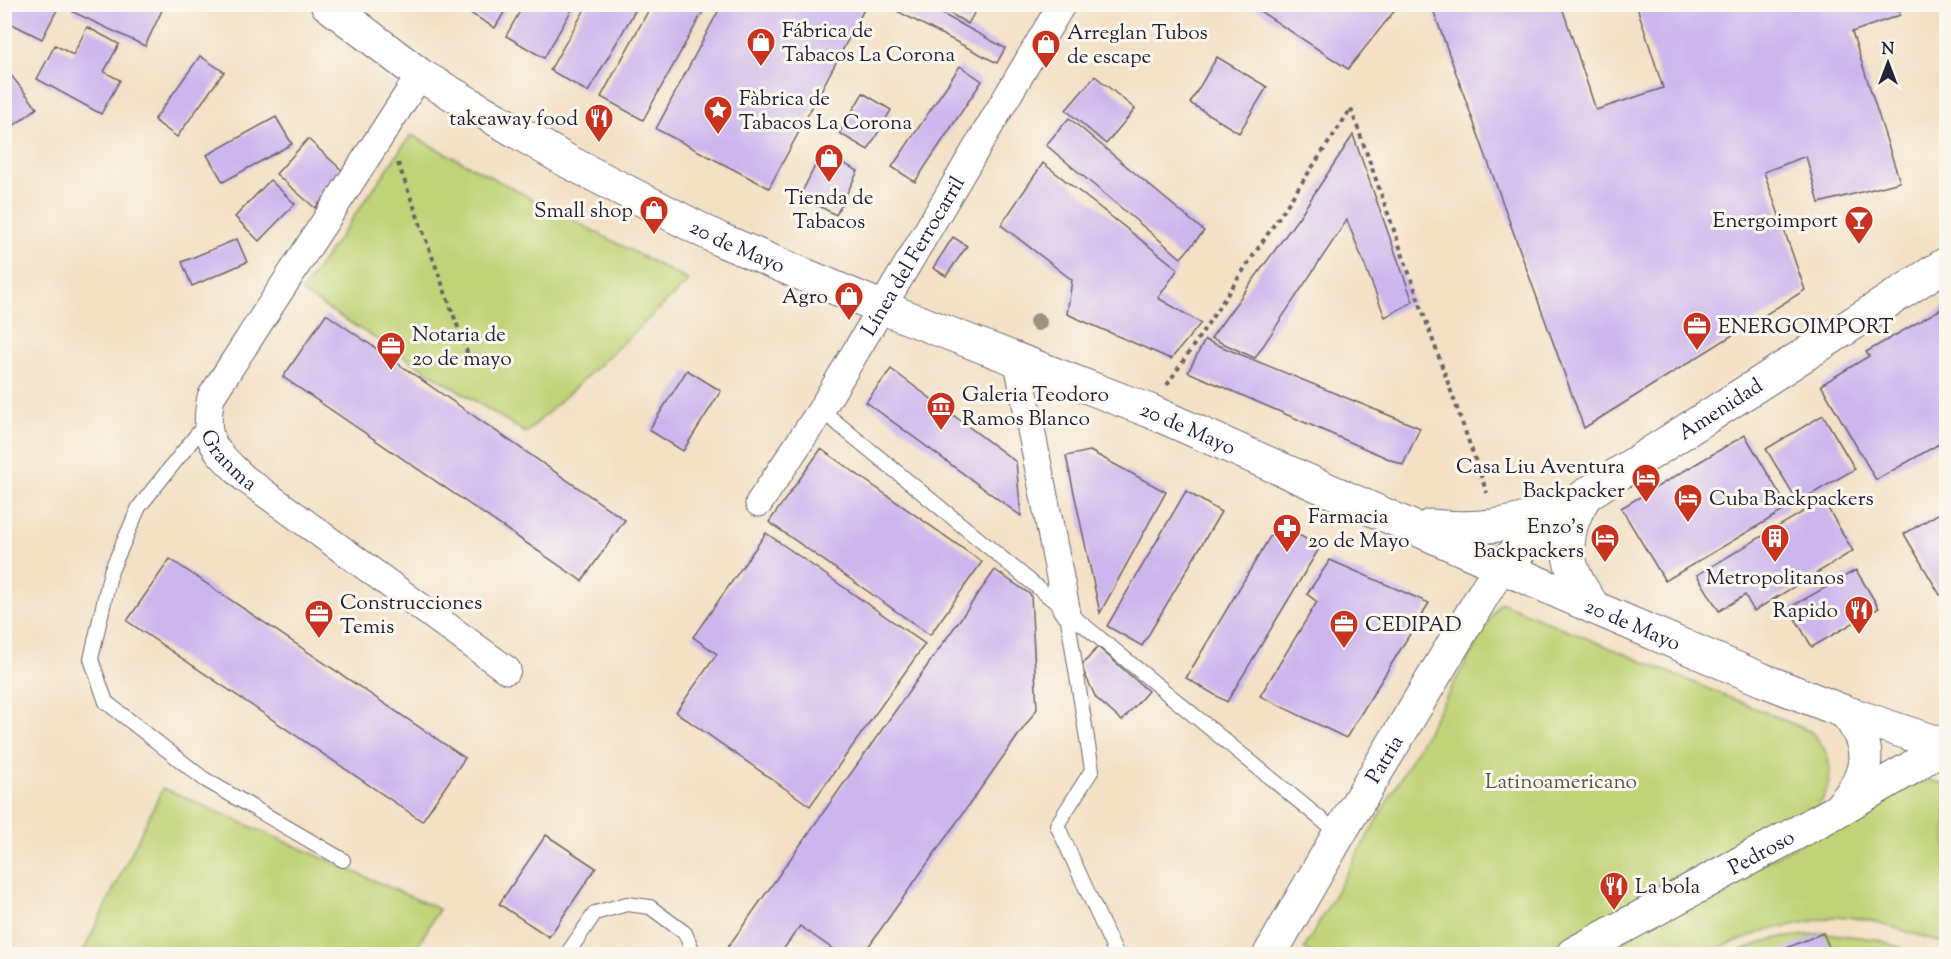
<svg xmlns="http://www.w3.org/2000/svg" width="1951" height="959" font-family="'Sorts Mill Goudy',serif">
	<rect width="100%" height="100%" fill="#fbf7ec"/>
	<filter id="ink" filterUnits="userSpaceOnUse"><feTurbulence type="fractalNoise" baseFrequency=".0167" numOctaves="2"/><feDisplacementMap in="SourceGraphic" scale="12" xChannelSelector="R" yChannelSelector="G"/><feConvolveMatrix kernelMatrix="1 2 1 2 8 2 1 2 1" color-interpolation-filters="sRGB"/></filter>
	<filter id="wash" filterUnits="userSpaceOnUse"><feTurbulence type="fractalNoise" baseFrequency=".008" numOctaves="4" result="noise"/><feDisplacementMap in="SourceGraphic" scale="24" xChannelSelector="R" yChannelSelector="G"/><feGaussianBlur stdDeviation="1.35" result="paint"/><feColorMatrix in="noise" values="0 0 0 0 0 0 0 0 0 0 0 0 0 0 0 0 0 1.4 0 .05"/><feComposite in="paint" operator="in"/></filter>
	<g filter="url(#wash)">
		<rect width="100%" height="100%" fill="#f4e0c5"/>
		<g fill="#c0d376" stroke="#717a58" stroke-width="1.5">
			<path d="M411,135L689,281L526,433L301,292Z"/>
			<path d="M1500,602L1810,731C1834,754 1836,778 1819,805L1538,954H1314L1304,949Z"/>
			<path d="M1930,780L1946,785V944L1870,920L1838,916L1767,930L1701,954H1589L1917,782Z"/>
			<path d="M163,788L439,909L413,954H82Z"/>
			<path d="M1823,933L1876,939L1918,954H1731L1773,939Z"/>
		</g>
		<g id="blocks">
			<g fill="#cdb6ed">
				<path d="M4,4H60L42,39L4,20Z"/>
				<path d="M77,4H165L145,46L73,12Z"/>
				<path d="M455,4H509L495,28Z"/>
				<path d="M524,4H575L544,58L506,36Z"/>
				<path d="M588,4H639L588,92L550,70Z"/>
				<path d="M652,4H707L643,120L601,97Z"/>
				<path d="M722,4H867L769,188L656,129Z"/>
				<path d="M893,4H924L1005,48L997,63L891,8Z"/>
				<path d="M934,4H979L968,24Z"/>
				<path d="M1249,4H1400L1348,69Z"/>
				<path d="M1431,4H1561L1596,110L1663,88L1636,4H1898L1900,15L1852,32L1900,182L1819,203L1806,156L1764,172L1805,290L1584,428Z"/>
				<path d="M87,27L119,44L104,72L120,80L101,114L37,79L55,45L73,55Z"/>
				<path d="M200,56L224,72L177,137L154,120Z"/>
				<path d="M1217,57L1267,87L1239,133L1190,103Z"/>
				<path d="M960,66L982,81L915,182L892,167Z"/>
				<path d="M6,69L37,108L4,133V71Z"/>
				<path d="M1095,76L1135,109L1106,144L1066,110Z"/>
				<path d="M863,93L891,110L868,150L839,133Z"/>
				<path d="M276,117L292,144L223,182L207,155Z"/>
				<path d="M1069,118L1204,231L1181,258L1046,145Z"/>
				<path d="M1353,135L1413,302L1385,317L1347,220L1255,358L1211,338L1299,217Z"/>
				<path d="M308,139L346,174L315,208L276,174Z"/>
				<path d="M822,152L858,171L836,215L800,196Z"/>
				<path d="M1043,163L1178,269L1158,298L1201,323L1171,359L1067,314L1072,280L1001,225Z"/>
				<path d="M270,180L295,204L259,241L235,217Z"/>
				<path d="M953,237L967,246L946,276L933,268Z"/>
				<path d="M237,239L247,262L192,286L182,262Z"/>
				<path d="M1946,306V440L1876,480L1821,385L1869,356L1866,352Z"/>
				<path d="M326,314L625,520L582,581L283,377Z"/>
				<path d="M1205,340L1420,428L1403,465L1188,372Z"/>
				<path d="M891,369L1016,462L1021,516L866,402Z"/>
				<path d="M687,370L721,391L683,451L649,430Z"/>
				<path d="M1823,415L1855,469L1798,502L1766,449Z"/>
				<path d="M1745,435L1788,508L1665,581L1621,508Z"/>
				<path d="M821,449L982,562L930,635L769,522Z"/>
				<path d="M1090,451L1166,492L1100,613L1066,456Z"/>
				<path d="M1186,491L1221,512L1142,646L1107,626Z"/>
				<path d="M1823,500L1853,551L1754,611L1745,595L1719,611L1697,575Z"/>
				<path d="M1946,509V591L1940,595L1904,534Z"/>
				<path d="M1278,523L1320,547L1227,702L1186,678Z"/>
				<path d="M766,533L925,644L810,806L676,712L717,654L693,637Z"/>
				<path d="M170,559L465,758L422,821L127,621Z"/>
				<path d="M1330,560L1429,603L1346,738L1260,696L1317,602L1307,594Z"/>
				<path d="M995,570L1031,595L1037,709L868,947L881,954H840L800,926L780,954H723Z"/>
				<path d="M1856,570L1879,608L1812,647L1789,608Z"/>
				<path d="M1098,647L1148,691L1122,721L1096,698L1081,666Z"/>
				<path d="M546,835L596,868L549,937L499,904Z"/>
				<path d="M1823,933L1832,954H1772Z"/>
			</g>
		</g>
	</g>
	<g filter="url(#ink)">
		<use href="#blocks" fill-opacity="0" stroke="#6c646b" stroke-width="1.5"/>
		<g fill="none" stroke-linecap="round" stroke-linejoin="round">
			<g stroke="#6c646b" stroke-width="16">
				<g id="lane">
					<path d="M821,410L1339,834"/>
					<path d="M206,423L139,507L111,571L91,659L106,702L204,779L343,860"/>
					<path d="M1066,608L1092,770L1057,825L1116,954"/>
					<path d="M567,954L595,913L627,904L650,907L685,933L694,954"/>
				</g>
			</g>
			<g stroke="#6c646b" stroke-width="29">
				<g id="street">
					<path id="s1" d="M420,75L211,397C202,442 214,448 244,478L507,670"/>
					<path d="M1017,358L1066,608"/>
					<path id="s2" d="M759,503L821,410L1062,4"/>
				</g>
			</g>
			<g stroke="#6c646b" stroke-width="35">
				<g id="secondary">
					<path id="s3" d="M327,4L420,75L569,162L721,240L883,308L1150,411L1595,608L1763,680L1845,712L1943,745"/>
					<path d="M1584,498C1558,539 1566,571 1595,608"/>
					<path d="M1430,526C1476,531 1516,526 1558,507"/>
					<path d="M1842,805C1871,773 1873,745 1845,712"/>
					<path id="s4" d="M1270,954L1339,834L1501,565L1587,494L1946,264"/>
					<path id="s5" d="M1573,954L1835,812L1911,768L1943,745"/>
				</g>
			</g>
			<g stroke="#6c646b" stroke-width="4" stroke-dasharray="4.5 4.5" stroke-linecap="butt">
				<path d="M1351,109L1487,493"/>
				<path d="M398,163L471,363"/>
				<path d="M1167,385L1351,109"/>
			</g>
			<use href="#lane" stroke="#fff" stroke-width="14"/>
			<use href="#street" stroke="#fff" stroke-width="27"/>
			<use href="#secondary" stroke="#fff" stroke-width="33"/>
		</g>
		<circle fill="#9a9583" cx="1038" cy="322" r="9"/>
	</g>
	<defs>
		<g id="shop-pin" transform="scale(1.5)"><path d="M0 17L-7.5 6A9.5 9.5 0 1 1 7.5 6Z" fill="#c8321e" stroke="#fbf7ec"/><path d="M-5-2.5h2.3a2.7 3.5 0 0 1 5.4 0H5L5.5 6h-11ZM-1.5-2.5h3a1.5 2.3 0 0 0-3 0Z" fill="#fff"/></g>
		<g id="sight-pin" transform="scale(1.5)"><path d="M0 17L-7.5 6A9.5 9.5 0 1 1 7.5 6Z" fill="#c8321e" stroke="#fbf7ec"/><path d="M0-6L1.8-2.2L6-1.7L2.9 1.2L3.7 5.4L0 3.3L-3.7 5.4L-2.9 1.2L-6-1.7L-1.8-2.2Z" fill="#fff"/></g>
		<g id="restaurant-pin" transform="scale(1.5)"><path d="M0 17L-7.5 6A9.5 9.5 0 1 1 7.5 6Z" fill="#c8321e" stroke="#fbf7ec"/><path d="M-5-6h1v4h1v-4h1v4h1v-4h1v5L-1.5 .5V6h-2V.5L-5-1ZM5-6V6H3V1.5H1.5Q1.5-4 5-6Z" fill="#fff"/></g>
		<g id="bar-pin" transform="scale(1.5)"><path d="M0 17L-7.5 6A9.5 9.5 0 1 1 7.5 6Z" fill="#c8321e" stroke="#fbf7ec"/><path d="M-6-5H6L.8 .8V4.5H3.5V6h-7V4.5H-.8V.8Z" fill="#fff"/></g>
		<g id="office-pin" transform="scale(1.5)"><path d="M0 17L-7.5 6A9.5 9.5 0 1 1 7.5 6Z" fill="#c8321e" stroke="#fbf7ec"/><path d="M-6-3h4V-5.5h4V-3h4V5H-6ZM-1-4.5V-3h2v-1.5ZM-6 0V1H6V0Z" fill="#fff"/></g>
		<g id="museum-pin" transform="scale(1.5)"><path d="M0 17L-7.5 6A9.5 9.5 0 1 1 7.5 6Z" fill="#c8321e" stroke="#fbf7ec"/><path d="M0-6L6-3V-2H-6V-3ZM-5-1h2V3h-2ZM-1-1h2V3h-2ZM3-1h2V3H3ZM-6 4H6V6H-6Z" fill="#fff"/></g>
		<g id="hotel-pin" transform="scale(1.5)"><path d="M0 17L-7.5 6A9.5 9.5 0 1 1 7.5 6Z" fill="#c8321e" stroke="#fbf7ec"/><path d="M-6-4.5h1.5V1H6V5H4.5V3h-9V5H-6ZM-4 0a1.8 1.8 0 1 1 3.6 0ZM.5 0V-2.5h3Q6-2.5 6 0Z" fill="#fff"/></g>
		<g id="pharmacy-pin" transform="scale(1.5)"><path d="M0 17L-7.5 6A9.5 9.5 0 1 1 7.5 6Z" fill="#c8321e" stroke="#fbf7ec"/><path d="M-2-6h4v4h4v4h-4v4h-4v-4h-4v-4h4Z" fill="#fff"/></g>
		<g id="building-pin" transform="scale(1.5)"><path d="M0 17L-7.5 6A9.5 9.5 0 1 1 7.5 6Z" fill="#c8321e" stroke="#fbf7ec"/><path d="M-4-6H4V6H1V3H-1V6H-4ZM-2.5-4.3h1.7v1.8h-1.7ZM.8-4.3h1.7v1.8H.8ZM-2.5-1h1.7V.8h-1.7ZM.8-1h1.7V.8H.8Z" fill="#fff"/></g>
	</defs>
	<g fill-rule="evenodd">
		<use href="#shop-pin" x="761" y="42"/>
		<use href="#shop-pin" x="1046" y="44"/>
		<use href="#sight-pin" x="718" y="110"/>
		<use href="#restaurant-pin" x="599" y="118"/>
		<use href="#shop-pin" x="829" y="158"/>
		<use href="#shop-pin" x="654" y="210"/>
		<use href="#bar-pin" x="1859" y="220"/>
		<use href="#shop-pin" x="849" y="296"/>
		<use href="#office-pin" x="1697" y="326"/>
		<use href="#office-pin" x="391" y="346"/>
		<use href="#museum-pin" x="941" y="406"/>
		<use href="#hotel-pin" x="1646" y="478"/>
		<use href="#hotel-pin" x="1688" y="498"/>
		<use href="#pharmacy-pin" x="1287" y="528"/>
		<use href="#hotel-pin" x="1605" y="538"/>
		<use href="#building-pin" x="1775" y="538"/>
		<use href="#restaurant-pin" x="1859" y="610"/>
		<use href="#office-pin" x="319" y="614"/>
		<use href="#office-pin" x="1344" y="624"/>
		<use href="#restaurant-pin" x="1614" y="886"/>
	</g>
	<g text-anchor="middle" stroke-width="6" stroke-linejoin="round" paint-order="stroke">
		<g font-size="21" fill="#22223b" stroke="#fbf7ec" text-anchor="start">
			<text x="782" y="37">Fábrica de<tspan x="782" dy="24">Tabacos La Corona</tspan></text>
			<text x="1067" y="39">Arreglan Tubos<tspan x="1067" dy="24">de escape</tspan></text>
			<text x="739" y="105">Fàbrica de<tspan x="739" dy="24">Tabacos La Corona</tspan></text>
			<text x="578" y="125" text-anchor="end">takeaway food</text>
			<text x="829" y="204" text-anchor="middle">Tienda de<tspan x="829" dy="24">Tabacos</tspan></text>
			<text x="633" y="217" text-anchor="end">Small shop</text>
			<text x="1838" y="227" text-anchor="end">Energoimport</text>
			<text x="828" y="303" text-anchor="end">Agro</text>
			<text x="1718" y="333">ENERGOIMPORT</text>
			<text x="412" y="341">Notaria de<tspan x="412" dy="24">20 de mayo</tspan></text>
			<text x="962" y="401">Galeria Teodoro<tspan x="962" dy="24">Ramos Blanco</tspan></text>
			<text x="1625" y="473" text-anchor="end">Casa Liu Aventura<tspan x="1625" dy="24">Backpacker</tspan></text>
			<text x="1709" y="505">Cuba Backpackers</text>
			<text x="1308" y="523">Farmacia<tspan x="1308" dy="24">20 de Mayo</tspan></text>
			<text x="1584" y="533" text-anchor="end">Enzo's<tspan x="1584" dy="24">Backpackers</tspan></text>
			<text x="1775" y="584" text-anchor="middle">Metropolitanos</text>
			<text x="340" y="609">Construcciones<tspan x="340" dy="24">Temis</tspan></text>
			<text x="1838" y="617" text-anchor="end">Rapido</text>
			<text x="1365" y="631">CEDIPAD</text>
			<text x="1635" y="893">La bola</text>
		</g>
		<g font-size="21" fill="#22223b" stroke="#fbf7ec">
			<text dy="7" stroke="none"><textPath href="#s3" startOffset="478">20 de Mayo</textPath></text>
			<text dy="7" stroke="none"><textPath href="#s2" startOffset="291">Línea del Ferrocarril</textPath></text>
			<text dy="7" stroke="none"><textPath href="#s4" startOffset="722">Amenidad</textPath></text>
			<text dy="7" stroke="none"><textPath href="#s3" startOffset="964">20 de Mayo</textPath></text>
			<text dy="7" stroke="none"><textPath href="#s1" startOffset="454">Granma</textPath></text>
			<text dy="7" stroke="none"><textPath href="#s3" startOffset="1450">20 de Mayo</textPath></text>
			<text dy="7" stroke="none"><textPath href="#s4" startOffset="226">Patria</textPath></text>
			<text dy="7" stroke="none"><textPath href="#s5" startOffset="214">Pedroso</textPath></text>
		</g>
		<g font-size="21" fill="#51574d" stroke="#fbf7ec">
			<text x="1561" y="788">Latinoamericano</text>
		</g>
	</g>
	<rect width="1951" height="959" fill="none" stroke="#fbf7ec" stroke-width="24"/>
	<g transform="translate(1888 63)" stroke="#fbf7ec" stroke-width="4.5" paint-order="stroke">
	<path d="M0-4.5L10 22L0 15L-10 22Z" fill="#22223b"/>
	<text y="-9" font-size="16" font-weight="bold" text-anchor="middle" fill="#22223b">N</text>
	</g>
</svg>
